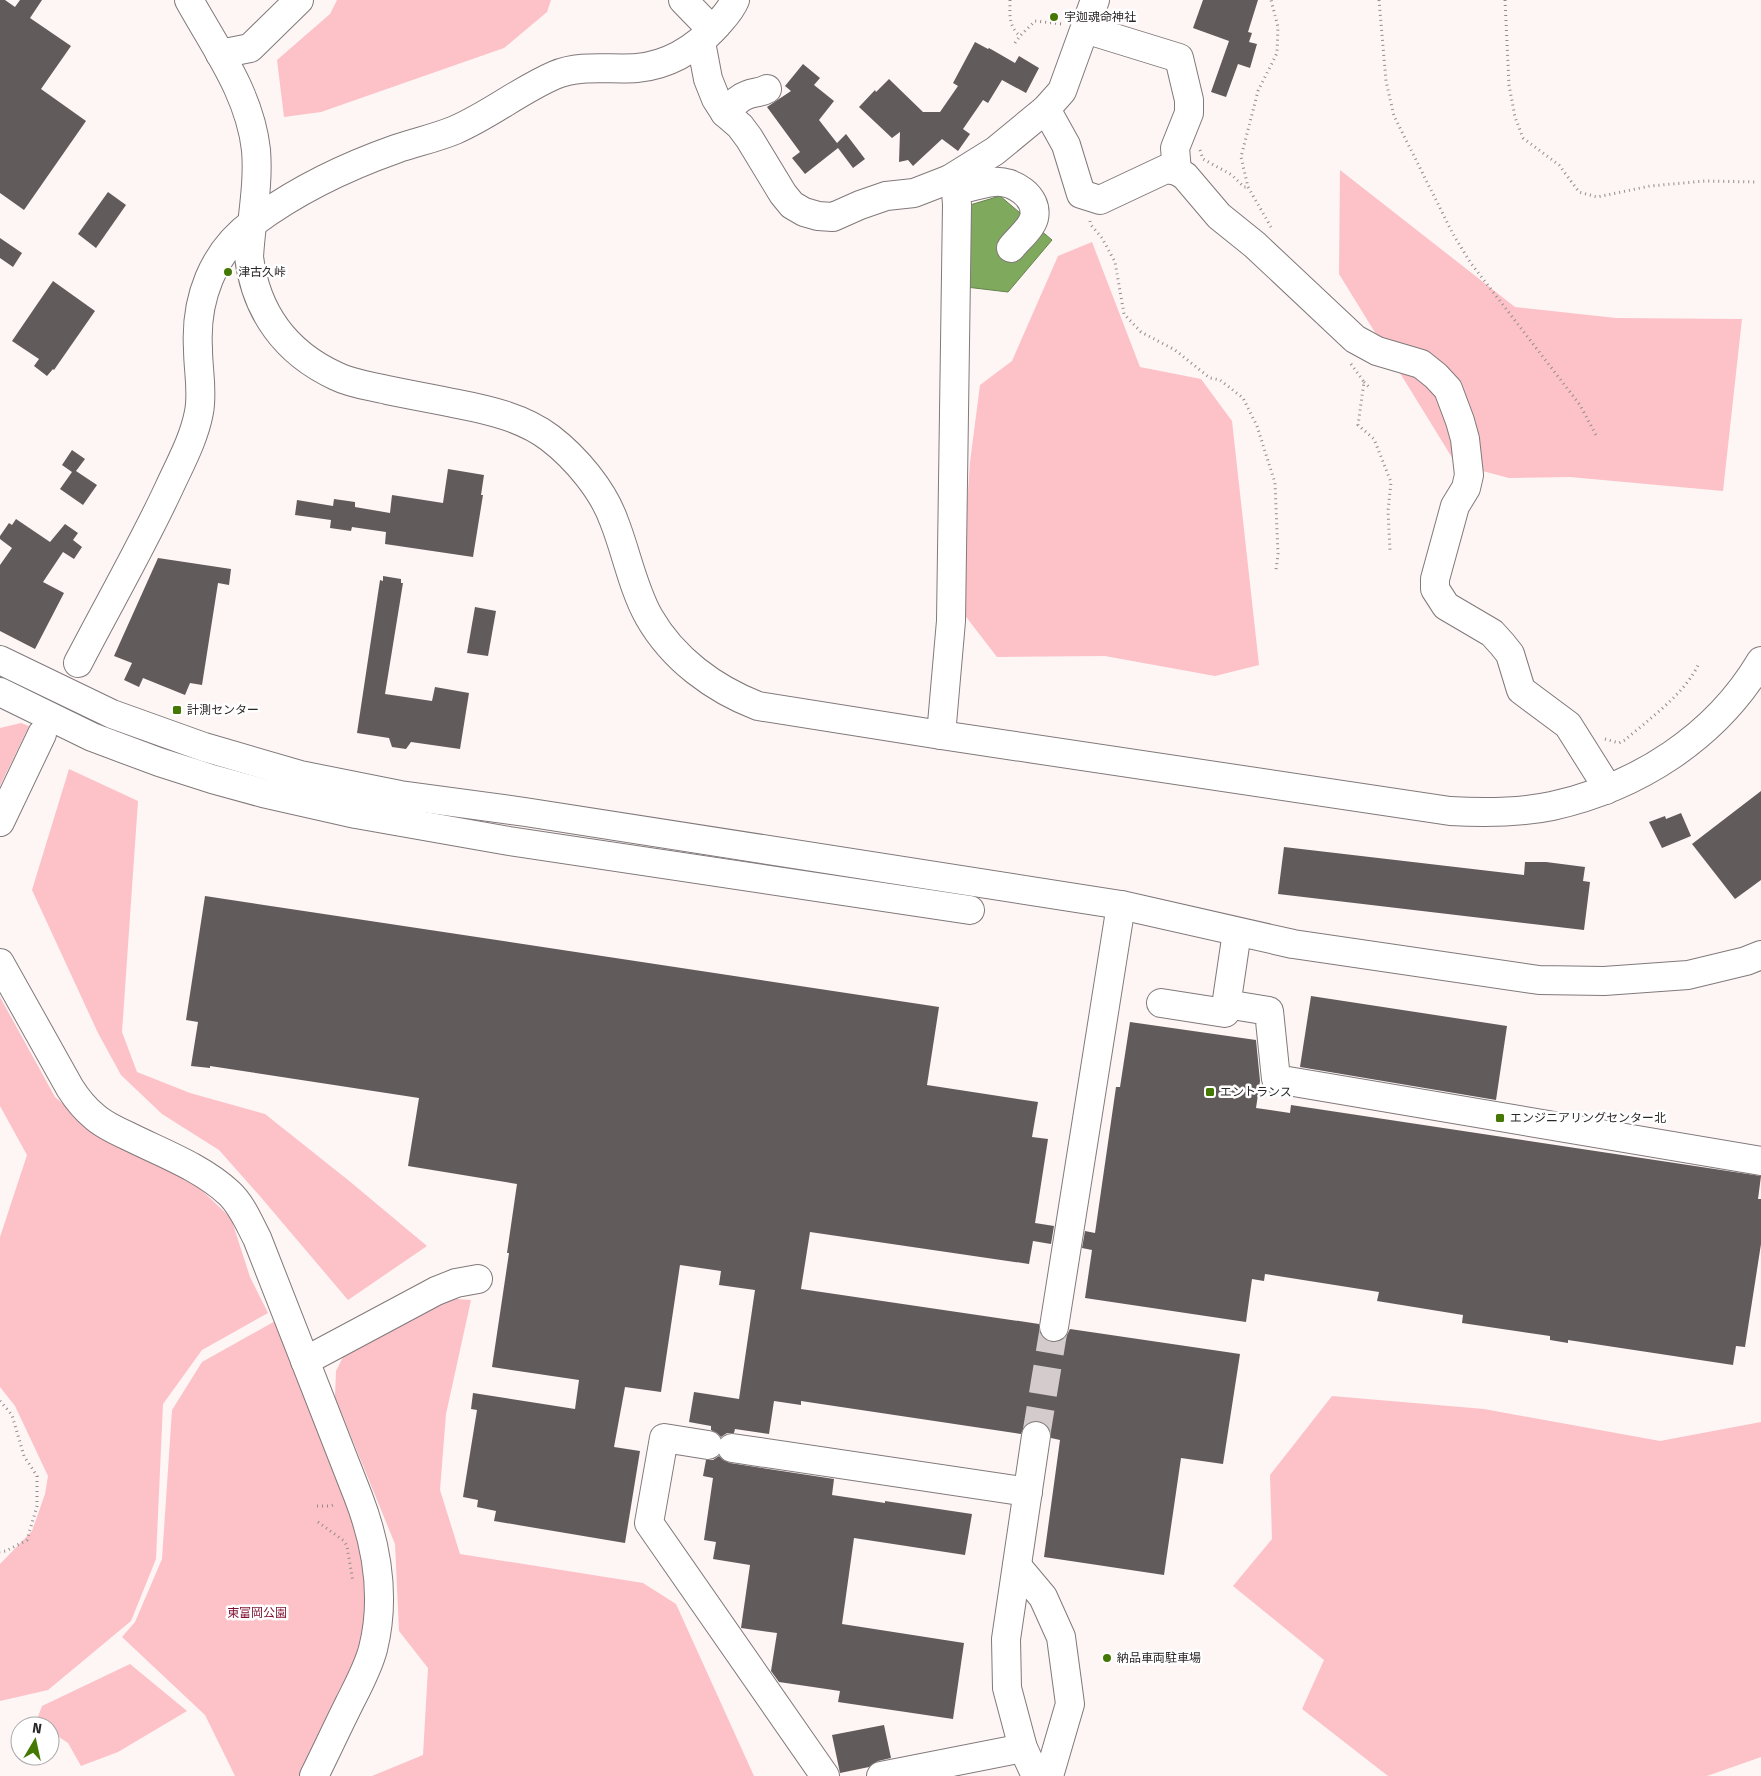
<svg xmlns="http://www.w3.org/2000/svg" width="1761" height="1776" font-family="'Fira Sans','Noto Sans JP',sans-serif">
	<rect width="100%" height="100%" fill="#fef5f5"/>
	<g fill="#fcc2c8">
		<path d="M337,0H551L547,12L504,48L321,112L284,117L277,60L330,14Z"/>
		<path d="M1340,170L1515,307L1616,318L1742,319L1723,491L1570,477L1509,478L1456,464L1339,274Z"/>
		<path d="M1092,242L1140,367L1201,379L1232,421L1259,665L1215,676L1105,656L997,657L960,609L970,462L980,385L1012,361L1058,256Z"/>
		<path d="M21,723L29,726L0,786V728Z"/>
		<path d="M69,769L138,801L122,1032L137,1072L190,1093L265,1114L348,1180L427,1246L348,1300L259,1195L219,1150L162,1114L121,1075L98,1033L32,890Z"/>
		<path d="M0,997L55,1097L104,1139L192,1181L231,1218L250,1277L268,1313L202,1350L163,1404L156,1559L131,1621L48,1690L0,1701V1564L32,1531L45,1494L48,1476L15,1406L0,1387V1237L27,1155L0,1106Z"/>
		<path d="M443,1298L471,1300L446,1414L440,1490L460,1554L643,1583L676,1604L754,1776H372L423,1755L428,1668L399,1631L395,1544L335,1397L336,1371L344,1355Z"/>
		<path d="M277,1320L356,1516L369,1586L365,1635L359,1653L304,1776H235L205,1715L122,1637L135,1622L162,1559L172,1410L202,1362Z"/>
		<path d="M1332,1396L1484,1409L1660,1441L1761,1422V1757L1707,1776H1388L1302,1709L1324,1660L1233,1586L1272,1539L1270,1475Z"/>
		<path d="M130,1664L187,1711L118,1752L81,1766L68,1743L50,1731V1726H42L36,1722L42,1706Z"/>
	</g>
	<path fill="#7faa5e" stroke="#66834e" d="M1000,196L1052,240L1008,292L966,287L970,205Z"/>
	<g fill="#625b5b">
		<path d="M0,0H5L15,7L20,0H42L30,18L71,46L41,89L86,121L24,210L0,193Z"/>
		<path d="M1203,0H1258L1248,32L1252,33L1249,42L1257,44L1250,68L1238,64L1226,97L1211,92L1229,41L1193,28Z"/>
		<path d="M975,42L988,49L989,48L1015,63L1019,56L1039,68L1026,93L1002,80L988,103L983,100L963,129L970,134L958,151L942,139L913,166L908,160L899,162L900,132L892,138L859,107L875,90L876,92L889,79L923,112H940L958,86L953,83Z"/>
		<path d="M803,64L820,78L814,85L834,101L819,120L837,143L846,134L865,159L853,168L838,148L805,174L792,158L800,152L767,107L791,91L785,86Z"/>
		<path d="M108,192L126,205L96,248L78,234Z"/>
		<path d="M0,238L22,253L13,267L0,258Z"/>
		<path d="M53,281L95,311L54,370L53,369L47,376L34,366L39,359L12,341Z"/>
		<path d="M72,450L85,459L76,471L97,485L83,505L60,489L72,472L62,465Z"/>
		<path d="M448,469L484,475L481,495H483L473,557L385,544L386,532L352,527L351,531L330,528L331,520L295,515L297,500L333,506L334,499L355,502V507L390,513L392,495L443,503Z"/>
		<path d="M16,519L50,542L65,524L78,533L73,540L82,547L74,559L63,552L43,582L64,593L35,649L0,631V565L12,548L0,539V536L9,523L12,525Z"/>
		<path d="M158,558L231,569L229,585L218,583L202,685L190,683L185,695L143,678L139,687L124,680L132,663L114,656Z"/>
		<path d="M383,576L401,579V583H403L385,694L432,701L435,687L469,693L460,749L411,742L406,749L392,747L389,738L357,733L380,580L383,581Z"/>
		<path d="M475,607L496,611L488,656L467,653Z"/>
		<path d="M1761,791V880L1735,899L1692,844Z"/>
		<path d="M1681,813L1691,836L1662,848L1649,822L1665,816L1666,819Z"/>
		<path d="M1284,847L1524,875L1525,862H1546L1585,867L1583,881L1590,882L1584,930L1278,894Z"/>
		<path d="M205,896L939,1007L927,1085L1038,1102L1032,1137L1048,1139L1035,1223L1054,1226L1051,1244L1033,1241L1029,1264L810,1232L801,1289L1039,1324V1332L1044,1339L1052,1342L1060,1341L1066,1337L1070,1329L1240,1354L1223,1464L1181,1458L1164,1575L1044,1557L1060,1440L1051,1438L1050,1430L1045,1424L1039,1421L1030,1422L1024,1427L1021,1434L801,1401V1405L774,1401L769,1434L735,1429L734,1433H727L721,1437L717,1433L711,1430V1426L689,1422L694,1392L739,1399L755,1290L719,1285L721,1271L680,1265L661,1392L625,1387L614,1447L640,1451L625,1543L494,1521L496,1511L477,1507L478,1500L463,1497L477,1410L471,1409L473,1393L575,1409L579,1380L492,1367L509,1253H507L517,1184L408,1166L419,1098L210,1066V1068L191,1066L198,1022L186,1020Z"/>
		<path d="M1311,996L1507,1026L1496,1100L1300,1067Z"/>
		<path d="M1130,1022L1256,1040L1260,1081L1256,1108L1290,1113L1291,1105L1761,1176L1758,1199H1761V1244L1745,1347L1736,1346L1733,1365L1568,1340V1343L1550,1340V1336L1462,1323L1463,1315L1377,1301L1379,1292L1265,1274L1264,1281L1252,1279L1246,1322L1085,1298L1092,1250L1082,1248L1085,1231L1095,1233L1116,1087H1120Z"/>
		<path d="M719,1456L723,1460L730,1463L834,1479L832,1495L885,1503V1501L972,1514L965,1555L854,1538L842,1624L964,1643L953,1719L838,1702L840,1691L779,1682L771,1671L777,1633L741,1628L750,1565L713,1559L716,1542L704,1540L713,1478L703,1476L706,1460H713Z"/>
		<path d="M884,1725L891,1758L878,1761L869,1767L840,1773L832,1735Z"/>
	</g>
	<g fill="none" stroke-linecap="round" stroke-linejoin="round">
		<path stroke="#d4cccc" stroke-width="28" stroke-dasharray="28 14" stroke-linecap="butt" d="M1036,1436L1054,1327"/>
		<g stroke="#81797a" stroke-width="30">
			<g id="minor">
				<path d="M189,0C215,47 250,94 256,150C259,185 251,222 249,257C256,312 286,353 336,376C352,384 371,386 387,390C411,395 435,399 458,404C489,410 524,418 550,438C576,458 603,490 614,521C626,551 633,589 649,617C673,659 714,689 758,706L941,735L1450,811C1484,813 1519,813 1552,806C1638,787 1716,737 1761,661"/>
				<path d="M683,0L712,30"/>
				<path d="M1085,29L1179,58L1189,100V113L1175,148L1177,171"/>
				<path d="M701,42L708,79L716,99L725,113L740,126L749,138L783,194L792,205L804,212L818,216L833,217L860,205L886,196L914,193L950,179L995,151L1046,109L1062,91L1095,0"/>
				<path d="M220,54L250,48L299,0"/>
				<path d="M1046,109L1066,145L1081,194L1100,200L1166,169L1177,171L1185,176L1219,216L1255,245L1355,339L1377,351L1421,364L1436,376L1448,389L1460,421L1465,439L1469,475L1466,488L1455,506L1435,579V589L1446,606L1492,633L1502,644L1510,654L1521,690L1568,725L1602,779L1606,790"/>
				<path d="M725,113C732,106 738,98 747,95C754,92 760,93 767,89"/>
				<path d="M956,191C968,188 981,183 994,182C1012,180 1039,196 1034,218C1031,229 1018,239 1011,248"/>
				<path d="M0,660L112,714L204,747L300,775L400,795L525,812L1121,905L1293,944L1539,980L1604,981L1688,975L1746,961L1761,955"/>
				<path d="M78,663C108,605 141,548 169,488C180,464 194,439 199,412C203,391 198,370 198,349C195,300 212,252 254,222C297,190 345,167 396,149C416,142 436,138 455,130C490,115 520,90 555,75C581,64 610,70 637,68C670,65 695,49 717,25C724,17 731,10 735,0"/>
				<path d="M0,692L92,737L159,762L212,779L263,793L356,814L509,841L970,910"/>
				<path d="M941,735L951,621L957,205L956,191L950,179"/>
				<path d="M0,822L42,734"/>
				<path d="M0,963L70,1088C77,1099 85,1109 95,1117C104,1125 117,1131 128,1136C162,1153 201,1167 229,1193C242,1205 249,1223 257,1238L358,1496C377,1545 386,1597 373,1649C368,1668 358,1686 349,1704C337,1728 326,1752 314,1776"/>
				<path d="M1161,1003L1225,1013L1237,932"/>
				<path d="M1226,1004L1269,1011L1276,1079L1761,1161"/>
				<path d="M1054,1327L1121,905"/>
				<path d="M305,1361L436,1291L456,1283L478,1279"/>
				<path d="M708,1445L664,1438L649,1523L825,1776"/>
				<path d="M732,1448L1028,1492"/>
				<path d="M1017,1566L1043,1597L1061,1637L1070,1704L1049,1776"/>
				<path d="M881,1776L1023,1748"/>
				<path d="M1036,1776L1023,1748L1007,1688L1006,1639L1036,1436"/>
			</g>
		</g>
		<g stroke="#918c8c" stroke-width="3" stroke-dasharray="1 4" stroke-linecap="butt">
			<path d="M1010,0C1010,15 1008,25 1020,36"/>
			<path d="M1379,0L1386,81L1394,116L1453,234L1470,262L1580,405L1596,435"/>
			<path d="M1505,0L1509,85L1515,117L1523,138L1559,165L1579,192L1597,197L1650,186L1705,181L1756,182"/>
			<path d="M1015,43L1020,36L1035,21L1062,24"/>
			<path d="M1200,150L1203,159L1232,175L1244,187H1248"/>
			<path d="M1090,221L1091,225L1102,238L1115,262L1124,314L1141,332L1175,350L1210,378L1220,380L1243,398L1257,426L1275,483L1278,554L1276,570"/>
			<path d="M1271,227L1248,187L1241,157L1258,91L1277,53L1278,27L1271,0"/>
			<path d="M1351,364L1364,382L1358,425L1374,439L1391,482L1388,511L1390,550"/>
			<path d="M1364,382L1370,388"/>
			<path d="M1605,739L1619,743L1625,740C1649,719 1686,693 1699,663"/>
			<path d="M0,1401L12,1415L24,1456L37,1476V1506L27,1540L6,1551L0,1552"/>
			<path d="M317,1506H330L336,1504"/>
			<path d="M318,1522L344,1541L347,1546L353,1582"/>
		</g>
		<use href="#minor" stroke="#fff" stroke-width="28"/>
	</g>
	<g fill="#457803" stroke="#fff" stroke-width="2">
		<circle cx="1054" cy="17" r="5"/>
		<circle cx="228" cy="272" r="5"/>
		<rect x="172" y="705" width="10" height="10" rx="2.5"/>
		<rect x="1205" y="1087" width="10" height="10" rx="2.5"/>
		<rect x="1495" y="1113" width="10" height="10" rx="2.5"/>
		<circle cx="1107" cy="1658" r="5"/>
	</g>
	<g text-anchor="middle" stroke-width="5" stroke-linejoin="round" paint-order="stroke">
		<g font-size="12" fill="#2a2727" stroke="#fff" text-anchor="start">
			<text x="1064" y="21">宇迦魂命神社</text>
			<text x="238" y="276">津古久峠</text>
			<text x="187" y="714">計測センター</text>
			<text x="1220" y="1096">エントランス</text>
			<text x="1510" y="1122">エンジニアリングセンター北</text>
			<text x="1117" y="1662">納品車両駐車場</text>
		</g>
		<g font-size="12" fill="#7e0f31" stroke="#fff">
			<text x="257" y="1617">東富岡公園</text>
		</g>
	</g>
	<g transform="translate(35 1741) rotate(9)"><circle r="24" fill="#ffffff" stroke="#aaa9a9"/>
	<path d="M0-4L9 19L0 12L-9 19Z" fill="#457803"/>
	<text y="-8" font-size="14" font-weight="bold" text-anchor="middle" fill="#2a2727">N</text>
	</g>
</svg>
